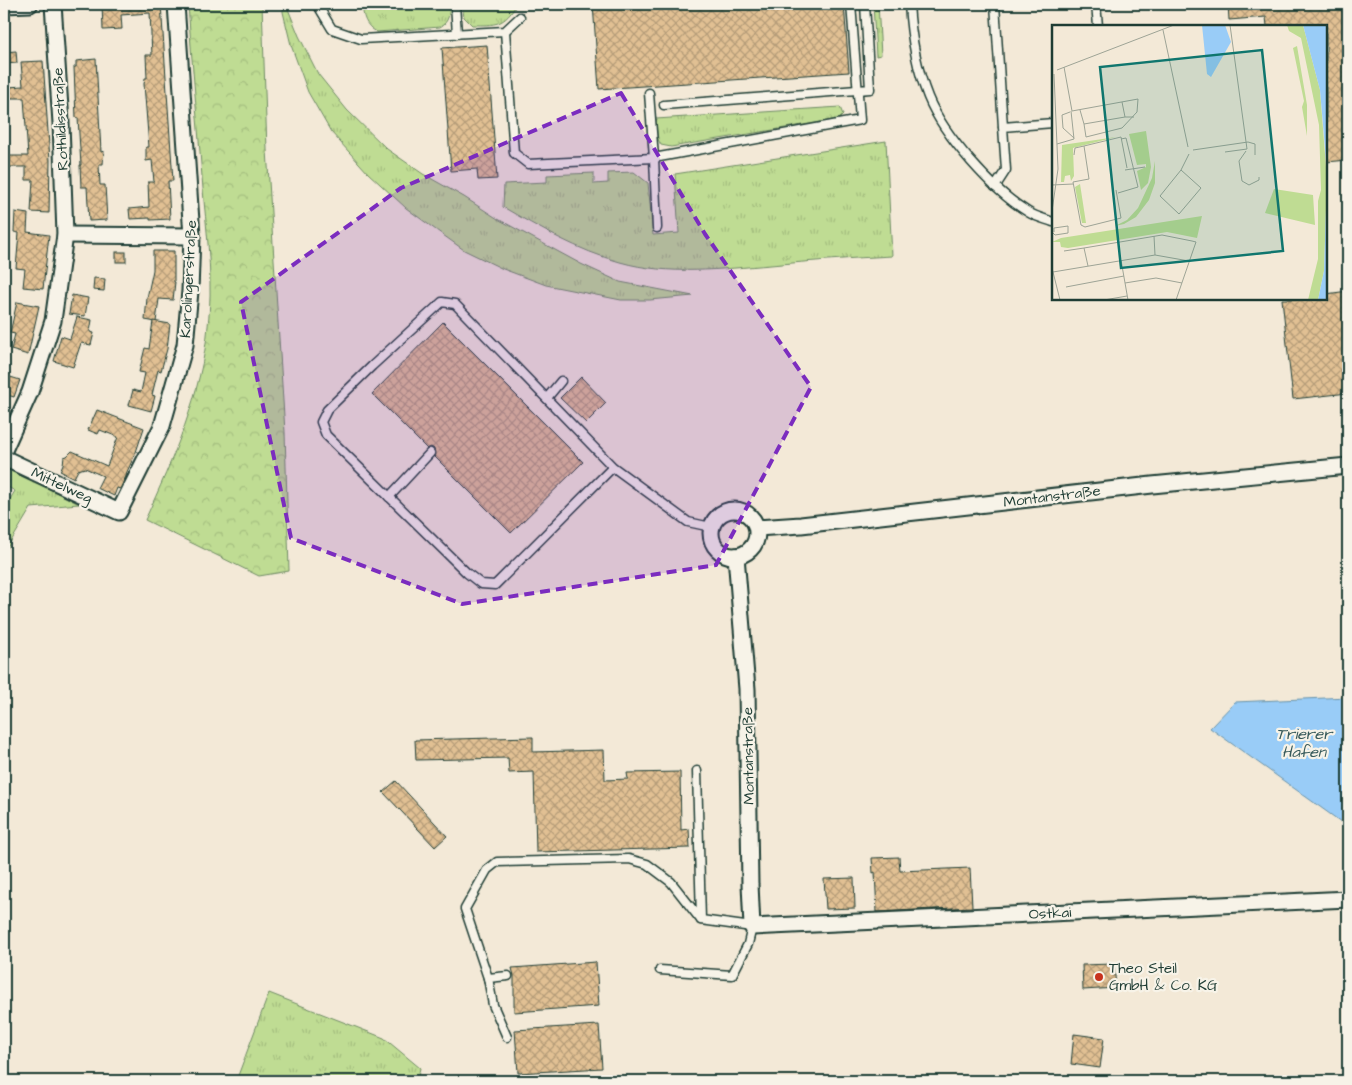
<svg xmlns="http://www.w3.org/2000/svg" width="1352" height="1085" font-family="'Architects Daughter',sans-serif">
	<defs>
		<pattern id="grass-tufts" width="24" height="20" patternUnits="userSpaceOnUse" patternTransform="scale(1.25)"><rect width="24" height="20" fill="#bfdc93"/><path d="M3 7l-1-3M5 7V3M7 7l1-3M15 17l-1-3M17 17v-4M19 17l1-3" fill="none" stroke="#a4be7f"/></pattern>
		<pattern id="forest-crowns" width="20" height="18" patternUnits="userSpaceOnUse" patternTransform="scale(1.25)"><rect width="20" height="18" fill="#bfdc93"/><path d="M2 6a3 3 0 1 1 6 0M12 15a3 3 0 1 1 6 0" fill="none" stroke="#a4be7f"/></pattern>
		<pattern id="building-cross-hatch" width="8" height="8" patternUnits="userSpaceOnUse" patternTransform="scale(1.25)"><rect width="8" height="8" fill="#e1c093"/><path d="M0 0l8 8M0 8l8-8" fill="none" stroke="#b69d79"/></pattern>
	</defs>
	<rect width="100%" height="100%" fill="#f3e9d7"/>
	<filter id="ink" filterUnits="userSpaceOnUse"><feTurbulence type="fractalNoise" baseFrequency=".02" numOctaves="2"/><feDisplacementMap in="SourceGraphic" scale="10" xChannelSelector="R" yChannelSelector="G"/><feConvolveMatrix kernelMatrix="1 2 1 2 8 2 1 2 1" color-interpolation-filters="sRGB"/></filter>
	<g filter="url(#ink)">
		<g fill="url(#grass-tufts)" stroke="#6f8c64">
			<path d="M283,4H286L299,36L318,74L347,110L387,149L423,174L464,197L498,219L581,264L620,282L693,296L650,300H621L546,285L503,269L464,250L436,230L406,208L368,173L331,132L308,92L291,45L283,12Z"/>
			<path d="M362,4H449C450,13 449,22 440,27L377,32C365,26 363,16 362,4Z"/>
			<path d="M462,4H517C504,26 496,25 472,25L464,17Z"/>
			<path d="M873,4H878L881,55L876,56Z"/>
			<path d="M840,107L843,115L839,119L671,147L661,145C656,138 657,128 656,119Z"/>
			<path d="M886,141L892,256C852,258 811,261 771,265C721,269 669,276 620,262C579,251 539,228 503,207L504,184L547,182V175L594,173V184L608,183V173L634,172L648,183L653,235L679,233L675,174Z"/>
			<path d="M4,466L79,504L31,508L4,553V509L15,491L4,485Z"/>
			<path d="M269,993L384,1038L420,1068L417,1081H236Z"/>
		</g>
		<path fill="url(#forest-crowns)" stroke="#6f8c64" d="M188,4H262L267,150L285,432L289,571L259,576L145,520C173,459 202,393 208,326C213,285 208,242 204,201C199,135 192,69 188,4Z"/>
		<path fill="#99ccf7" stroke="#6893a9" d="M1348,697V827L1210,728L1235,702Z"/>
		<g fill="url(#building-cross-hatch)" stroke="#1f3d34">
			<path d="M102,4H161L173,181H168L170,219L150,220V218L130,219L129,209L149,207L148,182H154L152,160L146,161V147H149L144,84L145,78H147L146,55H152L150,13L121,15L122,29L103,30Z"/>
			<path d="M593,4H844L849,72L599,89Z"/>
			<path d="M1228,4H1347L1348,160L1326,162V26H1267L1266,17L1229,20Z"/>
			<path d="M487,45L497,179L478,180L477,169L451,171L442,48Z"/>
			<path d="M16,51L17,63L5,64L4,52Z"/>
			<path d="M96,59L101,152L104,151L103,164H99L100,185H105L107,220L89,221L87,187H81L80,165H81L78,118H76L74,67H76V61Z"/>
			<path d="M43,61L50,160L49,213L31,212L33,180H26V167H9V156H28L24,98H9L8,87L23,86L21,62Z"/>
			<path d="M15,212L28,214L27,232L49,235L43,289L23,287L25,269L16,268L19,233L14,232Z"/>
			<path d="M153,251H174V282H175L173,300L159,299L156,322L145,320L147,298L153,270Z"/>
			<rect x="116" y="252" width="10" height="10"/>
			<path d="M94,278L105,279L104,291L93,290Z"/>
			<path d="M1348,291V393L1293,399L1282,299H1326V294Z"/>
			<path d="M72,295L88,298L85,316L69,314Z"/>
			<path d="M17,302L39,306L28,355L11,350L15,334L10,333Z"/>
			<path d="M77,317L92,320L90,332L94,333L91,345L81,343L73,367L54,361L61,336L70,339Z"/>
			<path d="M153,321L170,324L167,349L161,371L158,370L152,395L155,396L151,411L129,405L133,390L141,392L145,373L139,372L145,348L149,349Z"/>
			<path d="M443,322L583,462L511,533L434,456V449L431,447L427,449L372,394Z"/>
			<path d="M4,375L20,380L14,397L4,394Z"/>
			<path d="M581,377L606,403L586,423L560,398Z"/>
			<path d="M97,410L144,428L136,452L126,474H127L120,489L117,488L114,496L97,488L103,476L85,468L78,470L74,478L60,471L63,464L64,457L67,456L72,451L107,466L118,437L100,430L98,434L88,430Z"/>
			<path d="M533,737V752L604,750L605,780L628,779L627,773L680,772L681,830L689,829L690,848L536,852L534,772L509,773L508,758L416,760L415,740Z"/>
			<path d="M396,781L447,836L435,847L383,792Z"/>
			<path d="M899,857L900,871L970,868L972,907L877,912L875,872L873,873L872,858Z"/>
			<path d="M854,878L855,908L826,909L824,879Z"/>
			<path d="M596,962L599,1006L514,1012V976L512,968Z"/>
			<path d="M1114,964L1116,988L1083,990L1082,965Z"/>
			<path d="M599,1025L602,1068L518,1073L515,1030Z"/>
			<path d="M1074,1034L1104,1038L1100,1068L1071,1064Z"/>
		</g>
		<g fill="none" stroke-linecap="round" stroke-linejoin="round">
			<g stroke="#1f3d34" stroke-width="11">
				<g id="lane">
					<path d="M317,4L332,29L361,39L505,31L520,17"/>
					<path d="M455,4L457,34"/>
					<path d="M909,4C911,36 916,67 928,97C944,136 993,191 1028,212C1036,217 1045,219 1053,222"/>
					<path d="M995,4L1003,127"/>
					<path d="M1096,4L1098,26"/>
					<path d="M505,31L514,153L528,164L654,158L860,120L851,4"/>
					<path d="M649,93L654,158L657,228"/>
					<path d="M664,105L870,89L865,4"/>
					<path d="M995,187L1006,170L1003,127L1053,123"/>
					<path d="M547,398L561,381"/>
					<path d="M613,467L495,585L481,584L467,573L326,435L321,422L327,410L372,366L442,302L455,304L613,467L688,522L711,527"/>
					<path d="M389,497L430,453"/>
					<path d="M660,970L732,975L748,944L752,927L701,920L697,771"/>
					<path d="M508,976L488,978L465,909L487,870L497,862L629,859L647,864L671,882L701,920"/>
					<path d="M488,978L493,1005L507,1037"/>
				</g>
			</g>
			<g stroke="#1f3d34" stroke-width="19">
				<g id="street">
					<path d="M4,5L30,4"/>
					<path d="M65,235L192,236"/>
					<path d="M4,450L30,392L53,321L65,235L61,123L53,4"/>
					<path d="M4,458L119,512L162,426L185,345L190,291L192,236L176,4"/>
					<circle cx="734" cy="533" r="23"/>
					<path d="M757,528L801,525L1152,485L1348,466"/>
					<path d="M736,556L747,689L750,884L752,927L1348,899"/>
				</g>
			</g>
			<use href="#lane" stroke="#f7f3e8" stroke-width="8"/>
			<use href="#street" stroke="#f7f3e8" stroke-width="15"/>
		</g>
	</g>
	<path fill="#7b2cbf" fill-opacity="0.2" stroke="#7b2cbf" stroke-width="4" stroke-dasharray="10 6" stroke-linejoin="round" d="M621,93L705,234L811,387L716,565L462,604L291,538L241,302L401,188Z"/>
	<circle fill="#c8321e" stroke="#f7f3e8" stroke-width="2" cx="1099" cy="977" r="5"/>
	<g text-anchor="middle" stroke-width="4.5" stroke-linejoin="round" paint-order="stroke">
		<g font-size="15" fill="#1f3d34" stroke="#f7f3e8">
			<text transform="translate(60 119) rotate(-93)" y="5">Rothildisstraße</text>
			<text transform="translate(188 279) rotate(-87)" y="5">Karolingerstraße</text>
			<text transform="translate(62 485) rotate(25)" y="5">Mittelweg</text>
			<text transform="translate(1052 496) rotate(-7)" y="5">Montanstraße</text>
			<text transform="translate(748 756) rotate(-91)" y="5">Montanstraße</text>
			<text transform="translate(1050 913) rotate(-3)" y="5">Ostkai</text>
		</g>
		<g font-size="15" fill="#1f3d34" stroke="#f7f3e8" text-anchor="start">
			<text x="1109" y="973">Theo Steil<tspan x="1109" dy="17">GmbH &amp; Co. KG</tspan></text>
		</g>
		<g font-size="16" font-style="italic" fill="#375a5b" stroke="#f7f3e8">
			<text x="1304" y="739">Trierer<tspan x="1304" dy="18">Hafen</tspan></text>
		</g>
	</g>
	<g transform="translate(1052 25)">
		<rect width="275" height="275" fill="#f3e9d7"/>
		<path d="M235,0H251L268,65L275,155L272,246L266,275H256L266,234V176L269,165L267,100L249,13L237,6ZM245,21L255,80V111L250,82L252,76L241,23ZM94,106L99,142L96,158L89,165L85,146L94,142V139L85,140L77,109ZM64,112L21,123L22,151L19,156L18,150L13,151L12,157H9L10,120ZM103,136V158L97,175L84,192L72,199L63,201L75,195L86,183L100,153ZM28,159L34,198H30L23,162ZM222,164L261,170L263,200L213,188Z" fill="#bfdc93"/>
		<path d="M150,191L145,213L115,207L16,223L9,222L8,217H0L9,213Z" fill="#bfdc93"/>
		<path d="M150,0H173L179,17L159,52L155,49ZM251,0H275V147L268,65ZM275,155V275H266L272,246Z" fill="#99ccf7"/>
		<path fill="none" stroke="#9ea496" stroke-width="1" d="M111,5L136,122M12,42L20,86L86,74L85,87L70,103L34,112L32,99M5,45L122,0M70,77L73,92H82M28,85L32,99L73,92M18,87L10,90L11,103L22,113M5,119L22,114L19,86M141,125L196,117L203,119V130M194,126L187,136L190,156L197,160L207,155V152M173,127L195,124L178,0M22,130L23,123L32,121M73,145L93,142M129,145L149,163L127,189L108,171L129,145L137,129M0,160L21,159M64,165L69,193L33,202L29,200L21,157L37,154L32,121L69,112L75,143M66,168L86,162L74,113L69,114M0,186L6,144L2,49M0,207L3,210L16,208V201L2,203V207M102,211L103,230M12,226L32,223M69,235L76,275M36,241L32,223L110,210L140,216L144,217L124,275M0,243L8,275M1,247L103,230L137,236M73,258L104,253L130,258M14,262L72,251M52,275L75,271M98,275H120"/>
		<path fill="#0f766e" fill-opacity="0.15" stroke="#0f766e" stroke-width="2.5" d="M210,25L231,226L69,243L48,42Z"/>
		<rect width="275" height="275" fill="none" stroke="#1f3d34" stroke-width="2.5"/>
	</g>
	<rect width="1352" height="1085" fill="none" stroke="#f7f3e8" stroke-width="20"/>
	<rect x="10" y="10" width="1332" height="1065" fill="none" stroke="#1f3d34" stroke-width="2" filter="url(#ink)"/>
</svg>
